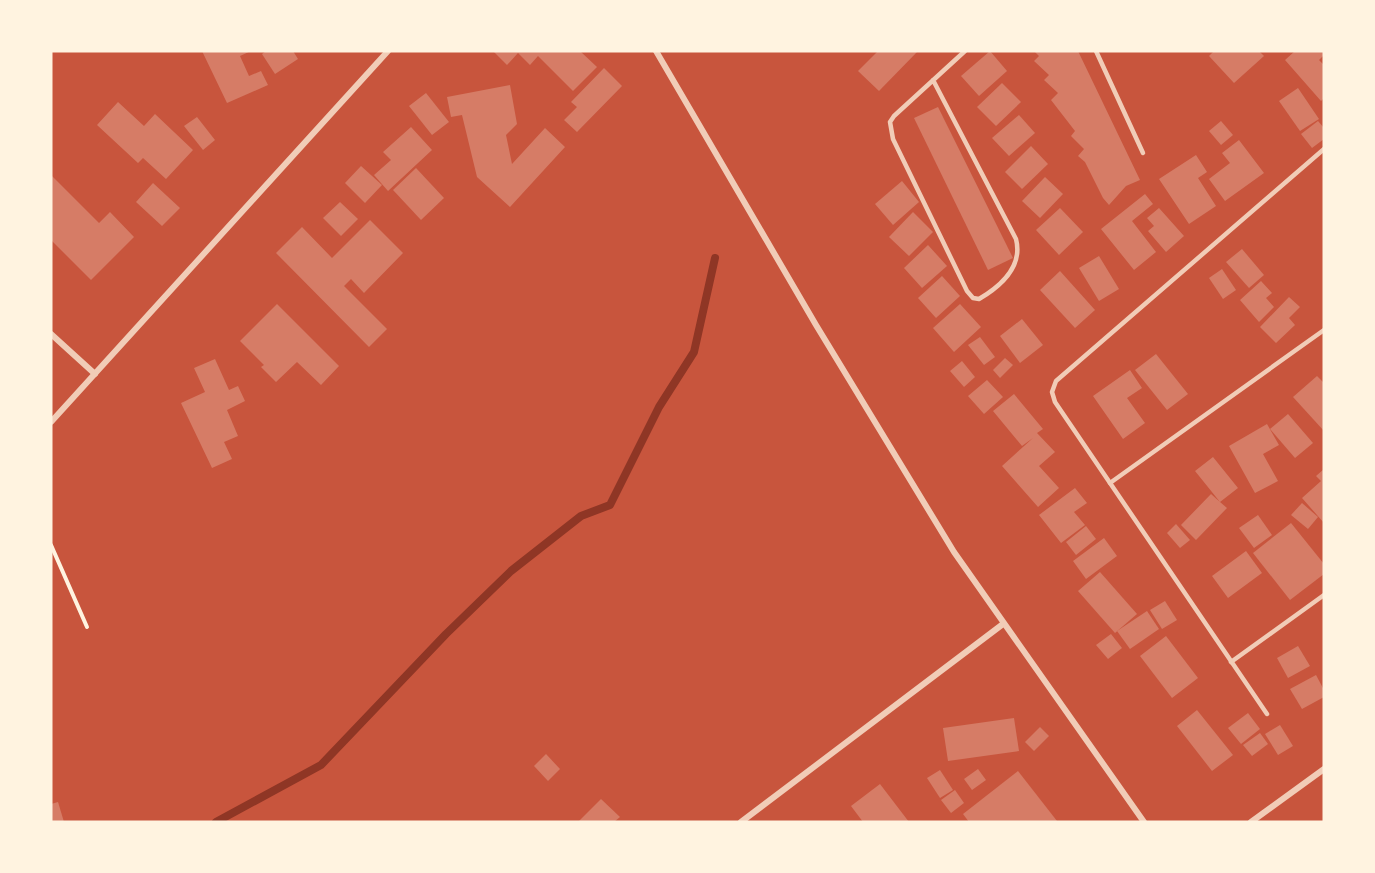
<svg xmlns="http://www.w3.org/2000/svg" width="1375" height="873" font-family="Quicksand,sans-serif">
	<rect width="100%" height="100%" fill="#c8553d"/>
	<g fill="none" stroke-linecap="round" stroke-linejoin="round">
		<path stroke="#8f3625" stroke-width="8" d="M216,822L321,765L446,634L511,571L581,516L610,505L659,407L694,352L715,258"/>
	</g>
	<g fill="#d67c66">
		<path d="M202,51H251L240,56L249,76L261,71L268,85L227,103Z"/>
		<path d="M266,51H293L298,59L275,74L262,54Z"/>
		<path d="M493,51H580L597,67L573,91L538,56L530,65L518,53L507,65Z"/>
		<path d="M878,51H918L879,91L858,71Z"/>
		<path d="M990,51L1007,71L979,96L961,76Z"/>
		<path d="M1034,51H1078L1140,180L1126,186L1109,205L1103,198L1085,162L1078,156L1084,149L1071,136L1075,131L1051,100L1058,93L1044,80L1049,75L1034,61L1039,56Z"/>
		<path d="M1214,51H1259L1264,56L1234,83L1209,56Z"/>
		<path d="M1295,51H1324V55L1319,60L1324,65V98L1321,101L1285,60Z"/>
		<path d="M604,68L622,86L577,132L564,120L577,107L571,102Z"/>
		<path d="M1002,83L1021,102L996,126L977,107Z"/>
		<path d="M510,85L517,124L506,135L512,164L545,128L565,147L510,207L477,177L462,115L451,117L447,97Z"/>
		<path d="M1298,88L1319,119L1300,131L1279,101Z"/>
		<path d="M426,93L449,122L432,135L409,106Z"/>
		<path d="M118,102L144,126L155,114L193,150L166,179L143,158L138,163L97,125Z"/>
		<path d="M938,107L1013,258L988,270L914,118Z"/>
		<path d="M1019,115L1035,133L1009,156L992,138Z"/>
		<path d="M197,117L215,140L203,150L184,126Z"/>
		<path d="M1221,121L1233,135L1221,145L1209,131Z"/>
		<path d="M1318,121L1324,128V139L1312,148L1301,134Z"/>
		<path d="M411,127L432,150L388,191L374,175L391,160L383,152Z"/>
		<path d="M1239,140L1264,173L1225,201L1209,179L1230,163L1222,153Z"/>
		<path d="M1031,146L1048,164L1022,189L1005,172Z"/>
		<path d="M1196,155L1207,172L1198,178L1216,206L1189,224L1159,179Z"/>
		<path d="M361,166L382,185L365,203L345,183Z"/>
		<path d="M416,168L444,198L421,220L393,190Z"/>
		<path d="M51,175L99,223L110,212L134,237L91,280L51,240Z"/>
		<path d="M1045,177L1063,194L1040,218L1022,201Z"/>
		<path d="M902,181L919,202L893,225L875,204Z"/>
		<path d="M153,183L180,208L162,226L136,202Z"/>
		<path d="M1145,194L1153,204L1132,221L1156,252L1134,270L1101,229Z"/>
		<path d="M340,202L358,219L341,236L323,218Z"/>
		<path d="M1060,208L1083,232L1059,255L1036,230Z"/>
		<path d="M1159,208L1184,236L1166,252L1148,231L1154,226L1147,218Z"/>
		<path d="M913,212L933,232L909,256L889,237Z"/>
		<path d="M370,220L403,253L364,293L351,279L344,286L387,329L369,347L276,253L302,227L332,258Z"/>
		<path d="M928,245L947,266L922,288L904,268Z"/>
		<path d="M1242,249L1264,275L1249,288L1226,262Z"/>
		<path d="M1099,256L1119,289L1099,301L1079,268Z"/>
		<path d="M1222,269L1236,290L1223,299L1209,278Z"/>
		<path d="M1060,271L1095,310L1075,328L1040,290Z"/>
		<path d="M942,276L960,296L936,318L918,298Z"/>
		<path d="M1261,281L1272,293L1266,298L1274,307L1259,322L1240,300Z"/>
		<path d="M1289,297L1300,307L1289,318L1295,325L1276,343L1260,327Z"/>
		<path d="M277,304L339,366L321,385L297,362L276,382L261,367L264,365L240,341Z"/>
		<path d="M960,304L981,327L954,352L933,328Z"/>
		<path d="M1022,319L1043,345L1020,363L1000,336Z"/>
		<path d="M980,337L995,357L984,365L968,345Z"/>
		<path d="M1156,354L1188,394L1167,410L1135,370Z"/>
		<path d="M1005,358L1013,365L1000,378L993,370Z"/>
		<path d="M215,359L229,390L238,386L245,401L227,410L238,436L224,442L232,459L212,468L181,403L205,392L194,368Z"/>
		<path d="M962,361L975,377L964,387L950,371Z"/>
		<path d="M1130,370L1142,388L1127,398L1145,423L1123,439L1093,396Z"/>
		<path d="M1317,376L1324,383V431L1293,397Z"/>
		<path d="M987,380L1003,397L984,414L968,396Z"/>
		<path d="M1014,394L1043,429L1037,433L1055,452L1039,466L1059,488L1038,507L1002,466L1033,438L1022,446L993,411Z"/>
		<path d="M1288,414L1313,443L1295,458L1270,429Z"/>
		<path d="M1267,424L1279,445L1263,454L1278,481L1255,493L1229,446Z"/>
		<path d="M1213,457L1238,488L1220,502L1227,508L1196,540L1181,525L1211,494L1220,502L1195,471Z"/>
		<path d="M1324,469V523L1302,498L1321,481L1316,476Z"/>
		<path d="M1075,488L1087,503L1074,512L1085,525L1061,543L1039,515Z"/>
		<path d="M1302,503L1318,517L1308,529L1291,515Z"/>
		<path d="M1258,515L1272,535L1254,548L1239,528Z"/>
		<path d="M1291,523L1324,564V574L1290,600L1253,553Z"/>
		<path d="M1176,524L1190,540L1180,548L1167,533Z"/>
		<path d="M1086,526L1096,539L1076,555L1066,542Z"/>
		<path d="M1104,538L1117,556L1086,579L1073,561Z"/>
		<path d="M1246,551L1262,573L1228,598L1212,576Z"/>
		<path d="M1100,572L1137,614L1115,633L1078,591Z"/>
		<path d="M1165,601L1177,620L1162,629L1150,610Z"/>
		<path d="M1147,611L1159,629L1130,649L1117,631Z"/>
		<path d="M1111,634L1122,648L1108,659L1096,645Z"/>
		<path d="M1166,636L1198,678L1172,698L1140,656Z"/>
		<path d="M1298,646L1310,666L1288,678L1277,658Z"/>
		<path d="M1316,675L1324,690V697L1302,709L1290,689Z"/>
		<path d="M1197,710L1233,755L1212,771L1177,726Z"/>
		<path d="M1248,713L1260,729L1241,744L1228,728Z"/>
		<path d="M1014,718L1019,751L948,761L943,728Z"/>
		<path d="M1280,725L1293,746L1278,755L1265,734Z"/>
		<path d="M1040,727L1049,736L1034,751L1025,742Z"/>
		<path d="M1260,733L1268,744L1252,756L1243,745Z"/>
		<path d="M546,754L560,769L548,781L534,766Z"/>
		<path d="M978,769L986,780L972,790L964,779Z"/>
		<path d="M940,770L953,790L940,798L927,778Z"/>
		<path d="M1018,771L1057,821L969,822L963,814Z"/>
		<path d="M880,784L909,822H863L851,806Z"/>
		<path d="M955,790L964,803L951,813L941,800Z"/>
		<path d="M601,799L620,817L614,822H578Z"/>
		<path d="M58,802L64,822H51V804Z"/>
	</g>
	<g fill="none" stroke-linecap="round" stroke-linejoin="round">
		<path stroke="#fff3e0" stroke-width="4" d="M51,545L87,627"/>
		<g stroke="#f1ccb7" stroke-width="4.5">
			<path d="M1096,51L1143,153"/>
			<path d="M933,80L1016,239C1023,266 1001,286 979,299L973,298L967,291L893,139L890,122L894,116L965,51"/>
			<path d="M1110,483L1324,330"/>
			<path d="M1231,662L1324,595"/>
			<path d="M1267,714L1055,402L1052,392L1056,381L1324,149"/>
		</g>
		<g stroke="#f1ccb7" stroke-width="6">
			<path d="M656,51L816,325L954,552L1144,822"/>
			<path d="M51,334L95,374"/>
			<path d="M51,422L388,51"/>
			<path d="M741,822L1003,624"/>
			<path d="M1251,822L1324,769"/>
		</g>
	</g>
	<rect width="1375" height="873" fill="none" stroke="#fff3e0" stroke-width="105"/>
</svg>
